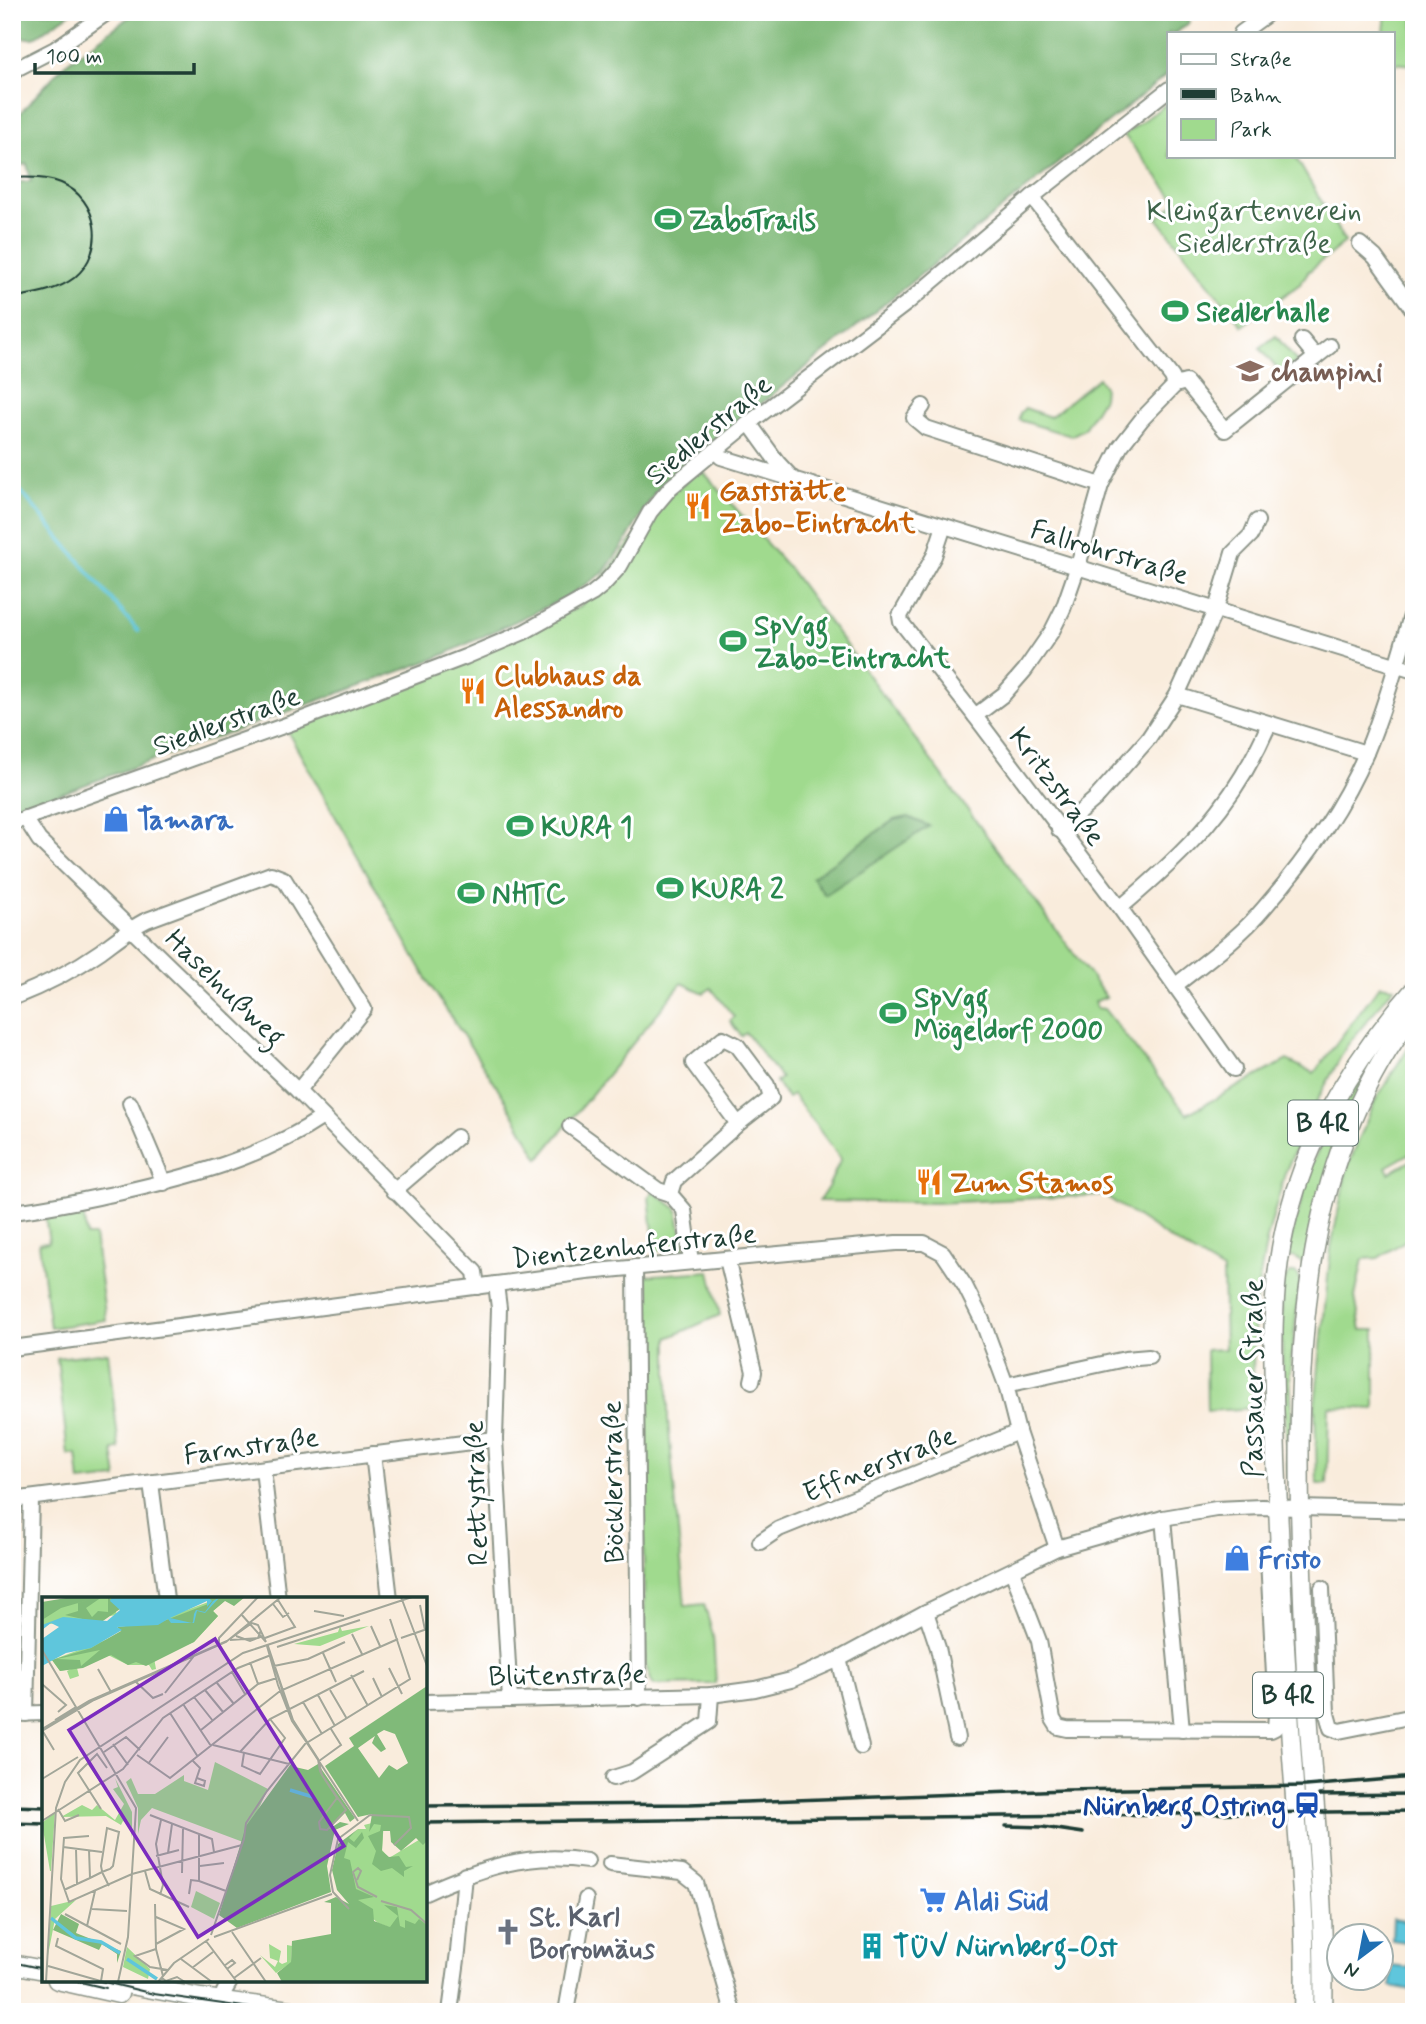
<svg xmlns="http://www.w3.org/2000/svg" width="1426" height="2024" font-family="Mynerve,sans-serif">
	<rect width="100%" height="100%" fill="#fff"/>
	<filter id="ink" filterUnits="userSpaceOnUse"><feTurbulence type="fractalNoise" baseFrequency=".0143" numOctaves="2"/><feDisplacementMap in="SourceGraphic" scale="14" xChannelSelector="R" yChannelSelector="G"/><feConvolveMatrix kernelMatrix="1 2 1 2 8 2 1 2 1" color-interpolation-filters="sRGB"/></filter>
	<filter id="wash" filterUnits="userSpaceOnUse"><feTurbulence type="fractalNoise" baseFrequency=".00686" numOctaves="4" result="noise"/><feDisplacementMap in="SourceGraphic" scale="28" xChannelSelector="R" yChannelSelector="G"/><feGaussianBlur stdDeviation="1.57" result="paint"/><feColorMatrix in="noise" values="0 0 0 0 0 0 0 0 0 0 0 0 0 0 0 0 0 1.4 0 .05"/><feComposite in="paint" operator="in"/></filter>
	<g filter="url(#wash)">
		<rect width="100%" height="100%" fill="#f9ecdc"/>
		<g fill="#a0da8e" stroke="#608c61" stroke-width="2" fill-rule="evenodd">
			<path d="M1386,12H1414V65L1393,63V33H1384Z"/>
			<path d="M1169,102V156H1295L1345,242L1308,272L1300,284L1242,326L1157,218L1177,202L1124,135Z"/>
			<path d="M1276,336L1297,362L1282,375L1260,348Z"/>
			<path d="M1098,378L1104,387L1103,398L1084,429L1071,436L1019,420L1020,413L1025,408L1050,417Z"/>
			<path d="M700,468L791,571L1106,997L1094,1002L1096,1008L1104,1009L1187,1114L1287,1060L1314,1073L1380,985L1394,987L1346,1047L1311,1112L1285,1173L1267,1239L1255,1303L1253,1370L1257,1408L1207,1411L1206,1350L1225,1349L1223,1271L1170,1239L1104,1195L935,1203L819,1201L828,1187L841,1159L793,1095L788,1098L776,1082L781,1078L746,1033L741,1036L730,1021L734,1017L711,988L704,993L682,983L539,1159L503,1096L432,988L286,729L580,607L658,507ZM894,820L825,895L824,894L813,877Z"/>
			<path d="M1411,1003L1414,1005L1389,1038L1304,1265L1296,1258L1286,1256L1312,1163L1354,1078Z"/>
			<path d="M1414,1038V1151L1386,1167L1389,1173L1414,1159V1235L1378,1258L1363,1259L1355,1297L1361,1330H1375V1409L1329,1407L1327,1484H1317L1315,1406L1331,1247L1347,1168L1375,1101Z"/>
			<path d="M653,1191L677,1209L685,1248L655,1251L649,1197Z"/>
			<path d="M83,1210L86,1236H94L106,1320L50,1328L39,1243L49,1242L45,1215Z"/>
			<path d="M710,1271L720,1315L668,1338V1420L685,1606L704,1604L713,1635L716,1684L653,1685L645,1664L640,1276Z"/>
			<path d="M1290,1273H1295L1299,1276L1300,1282L1290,1372L1295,1478H1288C1286,1413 1279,1348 1283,1283L1286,1277Z"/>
			<path d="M108,1352L119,1449L113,1450L117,1478L80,1482L77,1454L68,1455L57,1358Z"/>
		</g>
		<g fill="#80ba79" stroke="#507c56" stroke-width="2">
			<path d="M12,12H72L34,38H12Z"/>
			<path d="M136,12H1185L1190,22L1176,33H1169V73L693,459L655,492L624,544L603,573L565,598L439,657L12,811V183L31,181L27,164L12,167V122L64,65Z"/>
			<path d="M908,817L929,826L825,895L812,877L894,820Z"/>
		</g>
		<path fill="#5fc6dc" stroke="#3f8288" stroke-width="2" d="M1414,1899V2012H1409L1412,1990L1391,1986V1966L1409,1968L1413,1943L1392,1940L1393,1919L1410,1922Z"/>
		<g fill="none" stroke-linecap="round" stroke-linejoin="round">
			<path stroke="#5fc6dc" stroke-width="3.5" d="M12,481L138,631"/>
		</g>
	</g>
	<g filter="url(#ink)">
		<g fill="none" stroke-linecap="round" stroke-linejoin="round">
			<g stroke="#8c9488" stroke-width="18">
				<g id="minor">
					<path d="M1241,33L1270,12"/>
					<path d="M12,71L55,49L108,12"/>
					<path d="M1360,244L1375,257L1414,311"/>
					<path d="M1316,357L1330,346"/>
					<path d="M1175,385L1186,382L1225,430L1316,357L1302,340"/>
					<path d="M923,406L914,418L926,428L1101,485"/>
					<path d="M749,423L778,463L792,478"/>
					<path d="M715,451L721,457L1414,671"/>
					<path d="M944,526L934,556L900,616L901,622L975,716L1120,908L1234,1069"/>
					<path d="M1177,695L1366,753"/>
					<path d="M975,716L1004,694L1025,670L1052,631L1063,609L1078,566L1101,485L1120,447L1142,419L1175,385L1172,377L1032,197"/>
					<path d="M25,818L39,840L298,1091L475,1272L477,1287"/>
					<path d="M12,823L300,720L465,657L524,632L592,594L603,585L620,566L650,512L671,487L749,423L907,303L1032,197L1169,89"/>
					<path d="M1059,830L1095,799L1148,739L1177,695L1216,609L1233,553L1251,535L1257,521"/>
					<path d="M1120,908C1186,852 1234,806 1269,724"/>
					<path d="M1176,985C1206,961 1239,938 1264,908C1304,862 1342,810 1366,753C1386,705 1399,655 1414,606"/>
					<path d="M12,998C43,986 74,970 101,951C116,940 130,928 147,920L271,874L284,879L364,1009L298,1091"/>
					<path d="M130,1103L164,1183"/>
					<path d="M570,1126L658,1190L670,1194"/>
					<path d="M394,1191L457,1137"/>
					<path d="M12,1212C48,1208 83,1200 118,1193C189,1177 262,1158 323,1117"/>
					<path d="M727,1259L754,1372L752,1381"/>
					<path d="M691,1262L684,1210L670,1194L674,1181L738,1124L771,1098L767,1085L737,1045L723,1038L693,1063L738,1124"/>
					<path d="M635,1267L639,1698"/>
					<path d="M496,1284L499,1308L495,1439L510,1700"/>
					<path d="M12,1348L587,1272L896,1243H924L943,1253L965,1286L982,1320L1006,1385L1018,1432L1057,1548"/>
					<path d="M1006,1385L1125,1359L1149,1357"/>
					<path d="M373,1454L390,1599"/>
					<path d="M263,1469L278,1599"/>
					<path d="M151,1483L166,1599"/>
					<path d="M12,1500L495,1439"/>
					<path d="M1163,1518L1182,1730"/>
					<path d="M760,1542L779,1529L1018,1432"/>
					<path d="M1012,1571L1039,1641L1053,1719L1058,1727L1067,1729L1271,1730L1275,1728L1276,1714L1268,1559L1279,1539"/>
					<path d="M1322,1588L1327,1714L1331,1728L1339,1731L1414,1716"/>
					<path d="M926,1612L938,1648L957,1738"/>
					<path d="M839,1659L861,1747"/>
					<path d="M425,1702L711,1695L755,1689L791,1680L839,1659L926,1612L1057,1548L1163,1518L1216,1509L1262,1507L1414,1511"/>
					<path d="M12,1714L44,1713"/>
					<path d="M26,1714L31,1498"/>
					<path d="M613,1778L632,1772L709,1722L711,1695"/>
					<path d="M610,1864L682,1872L696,1883L733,2012"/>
					<path d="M425,1893C478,1869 528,1851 587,1861"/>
					<path d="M219,2012L224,1992L231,1980"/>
					<path d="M450,2012L458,1952L465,1875"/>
					<path d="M566,2012L586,1899"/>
				</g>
			</g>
			<g stroke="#8c9488" stroke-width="21">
				<g id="major">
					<path d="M12,1964L44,1970"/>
					<path d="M57,1980L119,1994"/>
					<path d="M104,1980L201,1998L304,2012"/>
					<path d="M1304,2012C1307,1927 1298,1841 1292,1757C1285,1658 1280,1558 1276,1459C1274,1378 1267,1295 1288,1216C1310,1130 1356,1056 1414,990"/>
					<path d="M1323,2012C1326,1911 1314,1811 1308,1710C1304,1643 1302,1576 1300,1509C1297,1338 1304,1154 1414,1013"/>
				</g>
			</g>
			<use href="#minor" stroke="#fff" stroke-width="14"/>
			<use href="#major" stroke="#fff" stroke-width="18"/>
			<g stroke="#1f3d34" stroke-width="2">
				<path d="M12,178C29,177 46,177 61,183C99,199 107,251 74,278C57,291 33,294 12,298"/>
				<path d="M12,1962L44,1969"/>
				<path d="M72,1980L106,1988"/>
				<path d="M96,1980L154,1994L277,2012"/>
			</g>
			<g stroke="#1f3d34" stroke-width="3.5">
				<path d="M1319,1795L1414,1794"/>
				<path d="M12,1806L44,1807"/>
				<path d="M425,1806L690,1804L1065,1790L1306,1786L1414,1777"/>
				<path d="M12,1823L44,1824"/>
				<path d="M425,1823L1414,1811"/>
				<path d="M1006,1826L1043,1827L1083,1833"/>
			</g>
		</g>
	</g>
	<defs>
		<g id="stadium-bare" transform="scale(2.1)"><path d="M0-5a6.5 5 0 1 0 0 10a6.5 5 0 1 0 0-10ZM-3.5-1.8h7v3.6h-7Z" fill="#2e9e5b" stroke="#fff" stroke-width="2.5" paint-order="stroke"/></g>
		<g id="school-bare" transform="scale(2.1)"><path d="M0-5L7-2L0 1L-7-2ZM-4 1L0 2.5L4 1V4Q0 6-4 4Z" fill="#8d6e63" stroke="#fff" stroke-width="2.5" paint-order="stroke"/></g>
		<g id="restaurant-bare" transform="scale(2.1)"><path d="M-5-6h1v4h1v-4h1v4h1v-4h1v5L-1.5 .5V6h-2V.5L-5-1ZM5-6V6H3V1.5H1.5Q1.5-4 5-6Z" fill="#e8710a" stroke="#fff" stroke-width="2.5" paint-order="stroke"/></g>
		<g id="shop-bare" transform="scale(2.1)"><path d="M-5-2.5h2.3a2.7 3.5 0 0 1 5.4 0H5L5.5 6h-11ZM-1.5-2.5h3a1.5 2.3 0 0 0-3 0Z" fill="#3f7fe0" stroke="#fff" stroke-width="2.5" paint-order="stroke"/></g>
		<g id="station-bare" transform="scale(2.1)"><path d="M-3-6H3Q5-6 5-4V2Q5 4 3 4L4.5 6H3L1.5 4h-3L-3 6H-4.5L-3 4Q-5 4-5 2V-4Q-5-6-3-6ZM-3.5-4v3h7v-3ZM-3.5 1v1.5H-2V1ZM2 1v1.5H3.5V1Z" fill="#1a4fb4" stroke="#fff" stroke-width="2.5" paint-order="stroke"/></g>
		<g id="supermarket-bare" transform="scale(2.1)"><path d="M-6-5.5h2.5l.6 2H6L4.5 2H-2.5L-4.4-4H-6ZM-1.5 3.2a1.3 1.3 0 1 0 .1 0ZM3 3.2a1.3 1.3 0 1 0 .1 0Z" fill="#3f7fe0" stroke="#fff" stroke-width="2.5" paint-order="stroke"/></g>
		<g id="church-bare" transform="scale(2.1)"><path d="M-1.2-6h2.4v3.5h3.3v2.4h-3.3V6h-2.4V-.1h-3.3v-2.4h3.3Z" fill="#6b7280" stroke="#fff" stroke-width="2.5" paint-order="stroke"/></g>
		<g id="building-bare" transform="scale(2.1)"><path d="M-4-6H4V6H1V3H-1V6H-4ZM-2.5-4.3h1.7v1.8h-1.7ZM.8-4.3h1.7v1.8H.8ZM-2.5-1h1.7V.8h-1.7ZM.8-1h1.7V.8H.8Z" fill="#0f9aa8" stroke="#fff" stroke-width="2.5" paint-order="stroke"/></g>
	</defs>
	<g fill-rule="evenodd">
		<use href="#stadium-bare" x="668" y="219"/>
		<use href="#stadium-bare" x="1175" y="311"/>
		<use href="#school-bare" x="1250" y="371"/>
		<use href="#restaurant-bare" x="698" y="506"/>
		<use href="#stadium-bare" x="733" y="641"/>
		<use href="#restaurant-bare" x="473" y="691"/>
		<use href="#shop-bare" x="116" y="819"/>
		<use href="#stadium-bare" x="520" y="826"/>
		<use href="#stadium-bare" x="670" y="888"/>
		<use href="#stadium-bare" x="471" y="893"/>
		<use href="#stadium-bare" x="893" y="1013"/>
		<use href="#restaurant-bare" x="929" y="1182"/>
		<use href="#shop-bare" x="1237" y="1558"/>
		<use href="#station-bare" x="1307" y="1805"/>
		<use href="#supermarket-bare" x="933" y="1900"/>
		<use href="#church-bare" x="508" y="1932"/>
		<use href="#building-bare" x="872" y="1946"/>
	</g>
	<g text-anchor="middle" stroke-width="6" stroke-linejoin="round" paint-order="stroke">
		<g fill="#fff" stroke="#627771" stroke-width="2">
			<rect x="1288" y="1100.5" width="70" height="45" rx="5"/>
			<rect x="1253" y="1672.5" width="70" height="45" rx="5"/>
		</g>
		<g font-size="26" font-weight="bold" fill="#1f3d34">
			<text x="1323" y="1132">B 4R</text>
			<text x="1288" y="1704">B 4R</text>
		</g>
		<g font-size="28" fill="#3f644a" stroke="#fff">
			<text x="1254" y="220">Kleingartenverein<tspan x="1254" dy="32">Siedlerstraße</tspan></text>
		</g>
		<g font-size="28" font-weight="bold" fill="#27864d" stroke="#fff" text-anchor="start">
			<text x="689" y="229">ZaboTrails</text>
			<text x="1196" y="321">Siedlerhalle</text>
			<text x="754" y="635">SpVgg<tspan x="754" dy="32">Zabo-Eintracht</tspan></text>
			<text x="541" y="836">KURA 1</text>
			<text x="691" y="898">KURA 2</text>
			<text x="492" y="903">NHTC</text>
			<text x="914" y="1007">SpVgg<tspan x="914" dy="32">Mögeldorf 2000</tspan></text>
		</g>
		<g font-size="28" font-weight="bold" fill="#785e54" stroke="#fff" text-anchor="start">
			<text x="1271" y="381">champini</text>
		</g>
		<g font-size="28" fill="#1f3d34" stroke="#fff">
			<text transform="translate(708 429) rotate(-40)" y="10">Siedlerstraße</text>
			<text transform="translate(1110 551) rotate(17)" y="10">Fallrohrstraße</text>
			<text transform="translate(226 720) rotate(-20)" y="10">Siedlerstraße</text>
			<text transform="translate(1058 786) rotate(53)" y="10">Kritzstraße</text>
			<text transform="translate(226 987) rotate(44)" y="10">Haselnußweg</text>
			<text transform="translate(634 1245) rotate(-6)" y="10">Dientzenhoferstraße</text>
			<text transform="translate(1252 1378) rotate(-90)" y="10">Passauer Straße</text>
			<text transform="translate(251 1445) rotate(-8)" y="10">Farnstraße</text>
			<text transform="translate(879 1463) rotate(-22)" y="10">Effnerstraße</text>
			<text transform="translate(612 1482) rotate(-91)" y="10">Böcklerstraße</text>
			<text transform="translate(475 1493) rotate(-92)" y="10">Rettystraße</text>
			<text transform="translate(567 1674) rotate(-1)" y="10">Blütenstraße</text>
		</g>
		<g font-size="28" font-weight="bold" fill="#c56008" stroke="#fff" text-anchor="start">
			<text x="719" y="500">Gaststätte<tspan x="719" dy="32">Zabo-Eintracht</tspan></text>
			<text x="494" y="685">Clubhaus da<tspan x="494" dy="32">Alessandro</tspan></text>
			<text x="950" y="1192">Zum Stamos</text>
		</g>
		<g font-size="28" font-weight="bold" fill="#366cbe" stroke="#fff" text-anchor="start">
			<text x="137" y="829">Tamara</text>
			<text x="1258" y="1568">Fristo</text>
			<text x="954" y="1910">Aldi Süd</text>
		</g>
		<g font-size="28" font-weight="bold" fill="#164399" stroke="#fff" text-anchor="end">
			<text x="1286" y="1815">Nürnberg Ostring</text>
		</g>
		<g font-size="28" font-weight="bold" fill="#5b616d" stroke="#fff" text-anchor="start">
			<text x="529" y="1926">St. Karl<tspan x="529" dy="32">Borromäus</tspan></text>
		</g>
		<g font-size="28" font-weight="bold" fill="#0d838f" stroke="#fff" text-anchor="start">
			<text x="893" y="1956">TÜV Nürnberg-Ost</text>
		</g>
	</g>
	<g transform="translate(42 1597)">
		<rect width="385" height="385" fill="#f9ecdc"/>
		<path d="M49,0H70L75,18L0,28V21L13,9ZM166,0H187L171,14L176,19L152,45L112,61L114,72L110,73L107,68H86L66,58L35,71L37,79L28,82L25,74L29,72L18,74L10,63L169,4ZM298,29L300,34L327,29L278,49L252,47L296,35ZM173,165L226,192L201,245L110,211L99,223L96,237V211L84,185L89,181L96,197H113L142,178V184L166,193ZM73,181L90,215V241L88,228L81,224L79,228L64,219L19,220L40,208L50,213L55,208L73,223L82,207L71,192L76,190ZM13,215L9,274H8L0,226ZM342,223L340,253L347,261L385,238V344L336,326L310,304L299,248L316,232H324L322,228ZM154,294L178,306L172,322L149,310ZM34,303L13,322L6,358L9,309ZM227,347L239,354L237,365L240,367L245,365V348L250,349L249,366L234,376L218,358L233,370L236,364L228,361ZM85,350L108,372L106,382L81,370Z" fill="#a0da8e"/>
		<path d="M30,0H60L44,11L50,20L56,14L66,15V0L78,12L58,26L23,18L36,14V6L50,2L19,11L0,23V5ZM166,0H203L192,9L183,4L171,14L176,19L152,45L104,69L94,65L86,68L69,58L41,71L18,74L10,63L49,51L79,34L75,30L119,25L166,7ZM58,53L39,69L38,63L15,62ZM385,89V244L381,248L374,241L359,254L349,245L348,234H341L340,254L347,260L357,259L364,270L371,269L362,274V280L350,271L339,274L330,267L334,254L326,239L338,234L339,228L332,227L327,235L330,217L316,220L283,169L312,149L307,141ZM342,133L353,137L366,166L355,173L347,168L337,181L316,151L333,139L330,146L339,155L344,152L335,137ZM251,164L253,170L266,173L276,167L313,221L308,225L303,216L287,232L298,225L307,227L293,233L285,269L289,295L195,331L177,318L204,229ZM316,232L307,241L312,245L320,235L322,241L314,251L306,245L302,261L308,263L314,292L332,300L316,303L331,312L332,324L348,330L356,319L342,308L355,310L358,329L363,331V323L373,327L377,322L385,328V385H240L235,376L249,365L250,344L289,337V306L282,305L294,300L307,307L295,293L290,273L296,247ZM19,317L37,327L34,336L79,354L75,366V357L60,347L57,353L11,333Z" fill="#80ba79" fill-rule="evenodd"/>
		<path d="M70,0H166L170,4L165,10V4L128,21L150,26L151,25L152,17L154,13L163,15L171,4L178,0L163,16L155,14L152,26H129L126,22L116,28L75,30L80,33L49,51L24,56L0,69V42L17,30L9,26L0,33V28L21,20L65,24L78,13L68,4Z" fill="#5fc6dc"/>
		<path fill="none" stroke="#5fc6dc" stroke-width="3.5" d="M248,193L271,200M9,321L34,341L59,345L78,356M85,362L115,382"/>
		<path fill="none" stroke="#a2a699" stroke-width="2" d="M359,0L385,69M231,7L241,20L247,16M378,8L383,33M272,14L302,19M199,17L224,45M329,29L338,49M310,37L320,57M194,39L208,44L221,39M223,41L253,30L236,3M359,41L385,32M188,43L216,41L219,33M177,48V41L216,0M225,49L236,88L250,124L276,162L278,174L280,178L295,201L277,225L278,232L285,233L304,213L280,178L276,162L251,123L226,49M226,49L250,123L316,224M235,50L318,23M0,53L94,211L86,340L76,385M281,56L294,85M208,65L216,87M232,69L266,62L303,45M347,71L360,97M56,72L69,95M190,75L203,97M309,78L326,109M331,81L340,100M93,84L111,101L121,97M175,86L192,107M0,87L24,108L16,115M163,93L181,115M288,93L305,122M123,96L152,59M276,98L293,129M152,100L171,124M261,105L280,137M141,107L169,149M128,116L156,160M13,123L34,110M0,132L47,104L185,44L210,26L216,28L224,45M0,133L12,153M159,133L216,87L235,81M0,134L52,103L184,45L239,0M71,147L86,168M171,148L247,167M62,155L84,140L98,153M198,155L228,122L322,74M202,156L200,169L218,177L243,141L228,122M95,158L128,181L238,94L356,42M151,164L158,171L153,186L162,189L163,184L155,181M277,164L299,148L289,132M46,166L59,185M106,167L126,140M0,182L36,160M16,212L23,224L37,218M59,212L36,176L55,157L65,171M108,218L170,242L172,255M0,224L81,172L121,121L196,71L229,58M157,238V284L184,294M47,239L22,241L19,282L27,305L90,277L200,248M21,250L60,255M34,252L35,287M47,253L48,281M126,256L130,227M114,259L137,253M158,269L182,266M103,274L108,292L147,310M140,276L141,231M315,283L319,274L316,271L311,275L316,290L335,300M22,293L48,281L60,275L65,273L68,272L71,269L77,235L65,231L59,269L60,274V275L67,289M147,297L149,283L157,284M118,298L121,288L114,247L119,223M339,304L369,313L385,327M113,307L114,352L121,379M50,312L85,314M307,312L291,295L288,278L296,242L328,218L367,220L369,231L352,248M23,317L79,347M114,320L142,332L114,347M45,329L53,294M190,335L224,385M169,338L202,242L204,226L225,194L263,147L368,82L348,22M172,340L290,297M16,341L14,349L61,372L59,384M164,344L195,385M114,352L93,359L108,370L126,373M139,362L170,385M6,369L62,385M182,369L190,363L193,366L185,372M150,371L171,355M120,381L124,384L135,380L143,385M192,381L219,361M4,385L14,211L23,185L38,163L201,56L370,0M116,385L132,366L167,342"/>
		<path fill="#7b2cbf" fill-opacity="0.15" stroke="#7b2cbf" stroke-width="3.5" d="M173,42L302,249L156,340L27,133Z"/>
		<rect width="385" height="385" fill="none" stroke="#1f3d34" stroke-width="3.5"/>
	</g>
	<rect width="1426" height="2024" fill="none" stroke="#fff" stroke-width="42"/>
	<rect x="1167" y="32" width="228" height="126" fill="#ffffff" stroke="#a5b1ae" stroke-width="2"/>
	<rect x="1181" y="54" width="35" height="10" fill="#ffffff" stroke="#a5b1ae" stroke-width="2"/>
	<text x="1230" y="66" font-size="21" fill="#1f3d34">Straße</text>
	<rect x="1181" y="89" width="35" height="10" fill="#1f3d34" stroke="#a5b1ae" stroke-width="2"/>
	<text x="1230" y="102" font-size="21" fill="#1f3d34">Bahn</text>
	<rect x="1181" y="119" width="35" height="21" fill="#a0da8e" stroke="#a5b1ae" stroke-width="2"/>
	<text x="1230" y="136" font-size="21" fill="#1f3d34">Park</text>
	<g transform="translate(1360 1957) rotate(212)"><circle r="33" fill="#ffffff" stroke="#a5b1ae" stroke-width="2"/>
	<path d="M0-5L12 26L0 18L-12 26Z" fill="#1f6fb2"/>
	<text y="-10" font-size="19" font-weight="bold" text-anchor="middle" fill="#1f3d34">N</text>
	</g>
	<path d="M35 63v10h159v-10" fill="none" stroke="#1f3d34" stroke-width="3.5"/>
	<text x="46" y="63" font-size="21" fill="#1f3d34" stroke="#ffffff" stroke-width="5" paint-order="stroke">100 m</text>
</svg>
